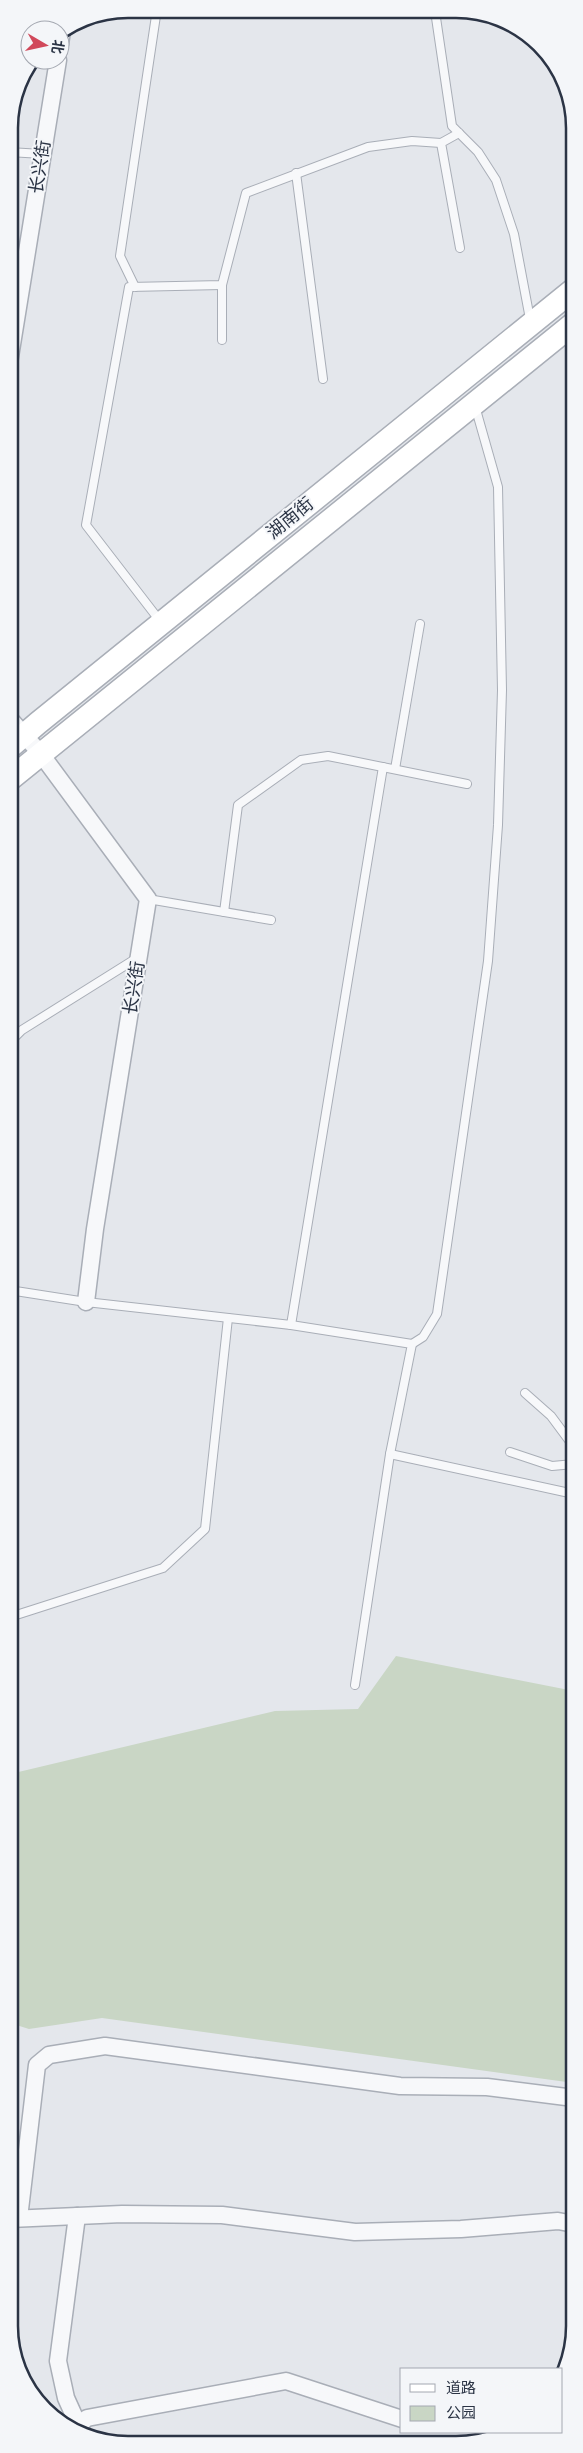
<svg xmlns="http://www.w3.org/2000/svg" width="583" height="2453" font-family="Figtree,'Noto Sans SC',sans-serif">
	<rect width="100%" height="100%" fill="#e4e7ec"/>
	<path fill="#c9d6c5" d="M396,1656L574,1691V2083L102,2018L29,2029L10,2023V1774L275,1711L358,1709Z"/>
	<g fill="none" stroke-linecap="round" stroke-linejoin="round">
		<g stroke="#a9aeb7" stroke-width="10">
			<g id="service">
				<path d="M435,11L452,126L478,152L496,180L514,234L530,319"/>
				<path d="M459,133L441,143L460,248"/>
				<path d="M9,152L42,154"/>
				<path d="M296,173L323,379"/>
				<path d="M135,287L120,256L157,9"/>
				<path d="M222,340V285"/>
				<path d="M160,621L86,525L129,287L222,285L246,193L368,147L412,141L441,143"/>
				<path d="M395,769L420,624"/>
				<path d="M148,899L271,920"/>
				<path d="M224,912L238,805L301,760L328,756L467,784"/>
				<path d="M9,1043L22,1030L137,958"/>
				<path d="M9,1290L86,1302L291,1325L383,767"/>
				<path d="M291,1325L412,1344L390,1454L355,1685"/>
				<path d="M412,1344L423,1337L437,1314L488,961L498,825L502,690L498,487L475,406"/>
				<path d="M525,1393L551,1416L574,1447"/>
				<path d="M510,1452L552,1466L574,1464"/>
				<path d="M390,1454L574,1494"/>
				<path d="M10,1617L163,1568L205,1529L228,1318"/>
			</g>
		</g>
		<g stroke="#a9aeb7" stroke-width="19">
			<g id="minor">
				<path d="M60,44L62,31"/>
				<path d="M9,363L58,60"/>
				<path d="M9,718L41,754L148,899L95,1229L86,1302"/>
				<path d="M77,2216L58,2361L66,2398L80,2429"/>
				<path d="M19,2218L37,2065L49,2055L105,2046L400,2086L487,2087L574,2098"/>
				<path d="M10,2219L122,2214L222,2215L355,2232L461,2229L558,2221L574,2224"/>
				<path d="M79,2425L87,2418L286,2381L402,2419"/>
			</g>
		</g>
		<g stroke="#a9aeb7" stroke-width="25">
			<g id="secondary">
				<path d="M9,748L38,723L573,290"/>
				<path d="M9,780L573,324"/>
			</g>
		</g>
		<use href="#service" stroke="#f7f8fa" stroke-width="8"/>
		<use href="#minor" stroke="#f7f8fa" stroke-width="16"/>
		<use href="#secondary" stroke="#fff" stroke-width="22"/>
	</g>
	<g text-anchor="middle" stroke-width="4" stroke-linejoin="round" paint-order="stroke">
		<g font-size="18" fill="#2b3445" stroke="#f4f6f9">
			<text transform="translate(40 167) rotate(-81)" y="6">长兴街</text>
			<text transform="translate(290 518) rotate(-39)" y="6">湖南街</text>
			<text transform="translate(134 988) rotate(-81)" y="6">长兴街</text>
		</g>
	</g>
	<path d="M0 0H583V2453H0ZM128 18H456A110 110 0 0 1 566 128V2326A110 110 0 0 1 456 2436H128A110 110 0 0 1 18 2326V128A110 110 0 0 1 128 18Z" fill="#f4f6f9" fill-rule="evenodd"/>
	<path fill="none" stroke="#2b3445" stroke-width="2.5" d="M128 18H456A110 110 0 0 1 566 128V2326A110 110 0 0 1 456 2436H128A110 110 0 0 1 18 2326V128A110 110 0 0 1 128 18Z"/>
	<rect x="400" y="2368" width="162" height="65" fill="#f4f6f9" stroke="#a4a8b1"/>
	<rect x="410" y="2384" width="25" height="8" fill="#ffffff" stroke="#a4a8b1"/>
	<text x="446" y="2393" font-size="15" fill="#2b3445">道路</text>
	<rect x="410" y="2406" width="25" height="15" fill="#c9d6c5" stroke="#a4a8b1"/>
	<text x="446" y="2418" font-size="15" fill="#2b3445">公园</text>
	<g transform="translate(45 45) rotate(99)"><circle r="24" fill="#f4f6f9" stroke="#a4a8b1"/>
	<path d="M0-4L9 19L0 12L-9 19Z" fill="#d1495b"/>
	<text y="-8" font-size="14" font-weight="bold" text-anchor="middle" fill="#2b3445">北</text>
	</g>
</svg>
